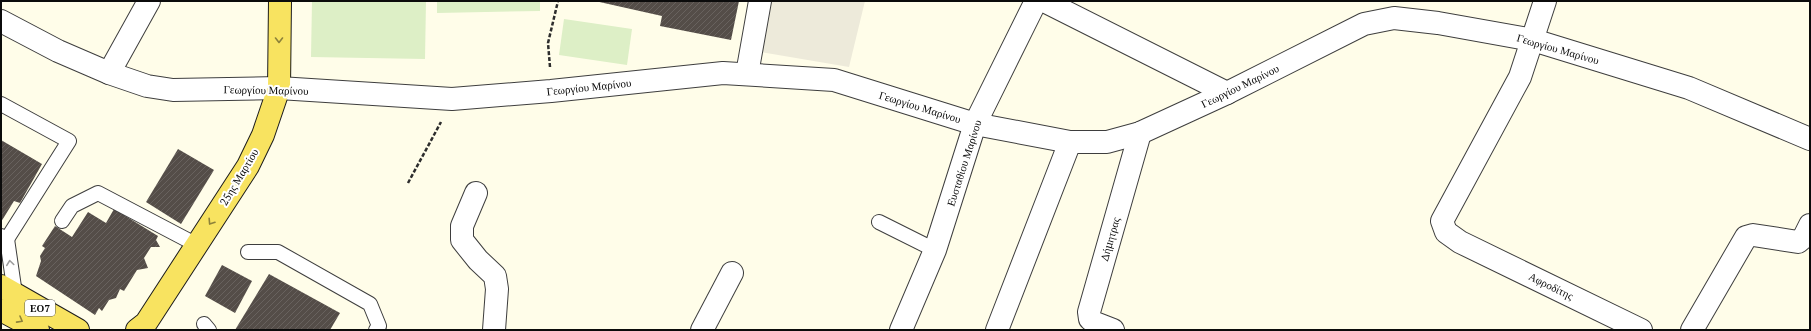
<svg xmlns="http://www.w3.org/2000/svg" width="1811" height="331" font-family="'PT Serif',serif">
	<defs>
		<pattern id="building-hatch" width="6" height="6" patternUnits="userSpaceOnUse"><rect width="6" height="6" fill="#544d48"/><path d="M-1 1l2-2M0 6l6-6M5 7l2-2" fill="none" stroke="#68625e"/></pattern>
	</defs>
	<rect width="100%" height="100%" fill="#fffde9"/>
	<g fill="#ddefc6">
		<path d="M312,1H426L425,59L311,57Z"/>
		<path d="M437,1H540V11L437,13Z"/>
		<path d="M564,19L632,29L627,65L559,55Z"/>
	</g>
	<path fill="#edeada" d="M771,1H865L849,67L761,52Z"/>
	<g fill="url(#building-hatch)">
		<path d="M595,1H739L731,40L660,26L662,16Z"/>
		<path d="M1,140L42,164L20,203L14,201L1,222Z"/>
		<path d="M178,149L214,170L181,224L146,202Z"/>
		<path d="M114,209L158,236L156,240L160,247H151L144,258L148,268L137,270L124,291L120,289L116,298L109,300L102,311L99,308L95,315L36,276L41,261L40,256L45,248L42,246L55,226L72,237L88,212L106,223Z"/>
		<path d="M222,265L252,281L235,313L205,296Z"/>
		<path d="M269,274L340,313L330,330H235Z"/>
	</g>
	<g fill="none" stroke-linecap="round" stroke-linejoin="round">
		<g stroke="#3e3e3e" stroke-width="16">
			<g id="lane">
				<path d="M1,104L69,141L7,239"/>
				<path d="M62,221L72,206L98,193L197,245"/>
				<path d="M879,222L935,250"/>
				<path d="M1,236L7,239L15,294"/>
				<path d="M248,252H278L370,304L379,326L376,330"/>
				<path d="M204,324L209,330"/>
			</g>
		</g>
		<g stroke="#3e3e3e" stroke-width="24">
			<g id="street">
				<path d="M1044,1L1227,93"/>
				<path d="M1545,1L1520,77L1442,221L1446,232L1460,242L1641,330"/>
				<path d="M1,21L58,51L109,73L147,86L173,90L279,88L452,99L551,91L723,73L834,80L975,124L1070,142H1107L1140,133L1227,93L1364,24L1394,18L1438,23L1533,40L1689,88L1810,139"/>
				<path d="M109,73L149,1"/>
				<path d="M747,74L760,1"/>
				<path d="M476,193L462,226V240L478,260L495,276L497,289L494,330"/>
				<path d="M702,330L732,273"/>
				<path d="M901,330L935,250L975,124L1036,1"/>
				<path d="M997,330L1070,142"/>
				<path d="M1113,330L1095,323L1090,319L1089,312L1140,133"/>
				<path d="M1692,330L1746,237L1753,235L1798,242L1804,237L1810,225"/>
			</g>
		</g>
		<g stroke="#1c1c1c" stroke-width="24">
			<g id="primary">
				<path d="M1,286L78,330"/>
				<path d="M1,310L38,330"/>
				<path d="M137,330L146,323L248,166L263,135L279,88L280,1"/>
			</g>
		</g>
		<g stroke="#2d2d2d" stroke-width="2.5" stroke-dasharray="4 2" stroke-linecap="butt">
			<path d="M550,67L548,43L558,1"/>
			<path d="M408,183L441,122"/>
		</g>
		<use href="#lane" stroke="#fff" stroke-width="14"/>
		<use href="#street" stroke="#fff" stroke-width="22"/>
		<use href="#primary" stroke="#f8e360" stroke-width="22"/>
	</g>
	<defs><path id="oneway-chevron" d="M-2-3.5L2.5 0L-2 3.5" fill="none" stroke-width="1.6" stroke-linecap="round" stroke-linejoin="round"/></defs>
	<g stroke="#8d823a">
		<use href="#oneway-chevron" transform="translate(279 40) rotate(90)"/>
		<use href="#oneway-chevron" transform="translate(211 222) rotate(123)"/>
		<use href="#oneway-chevron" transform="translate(20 320) rotate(29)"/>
	</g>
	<use stroke="#9d9d9d" href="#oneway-chevron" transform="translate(10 263) rotate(-98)"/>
	<g text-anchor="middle" stroke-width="4" stroke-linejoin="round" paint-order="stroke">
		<rect fill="#fff" stroke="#545454" stroke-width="1" x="25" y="300" width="30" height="16" rx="3"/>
		<g font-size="10" font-weight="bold" fill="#0b0b0b">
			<text x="40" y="312">ΕΟ7</text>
		</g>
		<g font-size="11" fill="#0b0b0b" stroke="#fff">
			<text transform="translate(1558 49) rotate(16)" y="4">Γεωργίου Μαρίνου</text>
			<text transform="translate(1240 86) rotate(-26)" y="4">Γεωργίου Μαρίνου</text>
			<text transform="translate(589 87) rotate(-6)" y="4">Γεωργίου Μαρίνου</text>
			<text transform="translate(266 90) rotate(1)" y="4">Γεωργίου Μαρίνου</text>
			<text transform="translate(920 107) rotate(17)" y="4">Γεωργίου Μαρίνου</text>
			<text transform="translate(964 163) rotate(-72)" y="4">Ευσταθίου Μαρίνου</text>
			<text transform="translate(239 177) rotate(-59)" y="4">25ης Μαρτίου</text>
			<text transform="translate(1110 239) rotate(-74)" y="4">Δήμητρας</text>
			<text transform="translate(1551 286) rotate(26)" y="4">Αφροδίτης</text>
		</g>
	</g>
	<rect width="1811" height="331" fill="none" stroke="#0b0b0b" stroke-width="4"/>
</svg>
